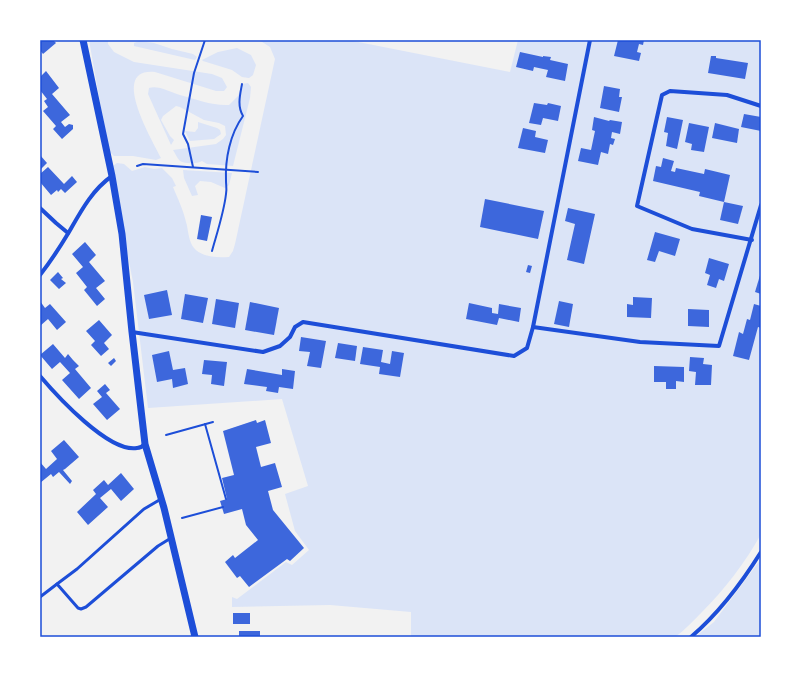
<svg xmlns="http://www.w3.org/2000/svg" width="801" height="677" font-family="Quicksand,sans-serif">
	<rect width="100%" height="100%" fill="#f2f2f2"/>
	<g fill="#dbe4f7">
		<path d="M89,40H108V44L114,52L134,62L212,74L222,78L227,87L224,91H216L155,72C108,67 153,141 161,158L156,160L133,156H114L109,151L98,91Z"/>
		<path d="M259,40H348L510,72L518,40H761V534C745,563 725,589 702,612C693,621 685,630 675,637H411V612L330,605L232,607V597L237,599L286,562L292,565L309,550L295,531L285,494L308,486L282,399L148,408L133,282L112,176L115,175L113,166L117,163L124,164L132,171L145,167L154,169L162,168L172,178L176,186L173,187C178,199 183,209 186,222C188,228 188,236 191,243C197,257 215,258 229,257L233,251L235,244L275,59L270,47Z"/>
		<path d="M139,41L154,43L172,49L193,54L197,57L195,60L134,46V43Z"/>
		<path d="M237,48L251,55L256,65L253,75L249,78L242,77L232,70L203,61L202,60L218,52Z"/>
		<path d="M248,83L251,87L250,98L233,166L207,164L202,161C197,164 185,164 180,161C177,158 175,153 173,150L216,144L223,139L226,135L225,126L219,123L204,120L180,107L176,106L163,116L161,120L170,136L174,140L171,145L148,94L149,88C158,85 170,92 180,95C195,99 213,106 229,105L238,96L242,84Z"/>
		<path d="M198,122L217,128L220,130L221,134L214,139L190,141L185,131L195,132L198,128Z"/>
		<path d="M183,170L232,173L229,185L225,188L211,182L200,181L195,186L198,195L192,196L184,178Z"/>
		<path d="M761,559V637H695L714,622Z"/>
	</g>
	<g fill="#3d67dc">
		<path d="M40,40H53L56,43L43,54L40,50Z"/>
		<path d="M618,40H644L643,45L639,44L637,52L641,53L639,61L614,56Z"/>
		<path d="M520,52L543,57V56L551,57L550,60L568,64L565,81L546,77L548,70L534,67L533,71L516,67Z"/>
		<path d="M711,56H716V58L748,63L745,79L708,73Z"/>
		<path d="M46,71L59,88L52,94L70,115L61,122L65,127L69,124L73,125V129L62,139L53,129L56,126L43,111L48,107L44,101L47,99L40,90V77Z"/>
		<path d="M604,86L620,89L619,97H622L619,112L600,108Z"/>
		<path d="M534,103L547,105L548,103L561,106L558,121L543,118L541,125L529,123Z"/>
		<path d="M744,114L761,117V131L741,127Z"/>
		<path d="M594,117L609,121L610,120L622,122L620,134L612,132L611,138L615,139L613,145L610,144L608,154L601,152L598,165L578,161L581,148L591,150L595,131L592,130Z"/>
		<path d="M667,117L683,120L677,149L666,146L668,133L664,132Z"/>
		<path d="M689,123L709,127L704,152L691,150L692,144L685,142Z"/>
		<path d="M715,123L739,129L737,143L712,138Z"/>
		<path d="M523,128L536,131L535,137L548,140L545,153L518,148Z"/>
		<path d="M40,155L47,163L40,170Z"/>
		<path d="M663,158L674,161L671,171L675,172L676,168L704,174L705,169L730,175L724,202L699,196L700,192L653,181L656,166L661,167Z"/>
		<path d="M48,167L64,184L72,176L77,182L65,193L61,189L58,192L57,190L51,195L40,182V174Z"/>
		<path d="M485,199L544,211L538,239L480,227Z"/>
		<path d="M724,202L743,206L738,224L720,220Z"/>
		<path d="M568,208L595,214L584,264L567,260L575,224L565,221Z"/>
		<path d="M201,215L212,217L207,241L197,239Z"/>
		<path d="M655,232L680,239L675,256L659,251L655,262L647,260Z"/>
		<path d="M85,242L96,255L89,262L105,281L96,288L105,299L97,306L84,290L87,287L76,273L83,267L72,254Z"/>
		<path d="M709,258L729,264L724,281L719,279L716,288L707,285L710,275L705,273Z"/>
		<path d="M528,265L532,266L530,273L526,272Z"/>
		<path d="M58,272L63,278L61,279L66,283L59,289L50,280Z"/>
		<path d="M761,272V294L755,292Z"/>
		<path d="M167,290L172,315L149,319L144,295Z"/>
		<path d="M185,294L208,298L203,323L181,319Z"/>
		<path d="M633,297L652,298L651,318L627,317V304L633,305Z"/>
		<path d="M216,299L239,303L235,328L212,324Z"/>
		<path d="M40,301L45,308L50,304L66,322L57,330L48,319L40,326Z"/>
		<path d="M559,301L573,304L569,327L554,324Z"/>
		<path d="M250,302L279,308L274,335L245,330Z"/>
		<path d="M469,303L492,308V313L498,314L499,304L521,308L519,322L499,318L497,325L466,319Z"/>
		<path d="M754,304L761,306V328L758,327L749,360L733,356L739,332L743,334L747,319L750,320Z"/>
		<path d="M688,309L709,310V327L688,326Z"/>
		<path d="M99,320L112,335L104,343L109,349L101,356L91,345L95,341L86,331Z"/>
		<path d="M301,337L326,341L321,368L307,366L310,352L299,351Z"/>
		<path d="M338,343L357,346L355,361L335,358Z"/>
		<path d="M53,344L65,358L68,354L73,360L79,366L75,369L91,388L79,399L62,380L70,373L60,362L52,369L40,355Z"/>
		<path d="M363,347L383,350L381,362L390,364L392,351L404,353L400,377L379,374L380,367L360,364Z"/>
		<path d="M169,351L173,370L185,368L188,384L173,388L172,379L157,382L152,355Z"/>
		<path d="M690,357L704,358L703,364L712,365L711,385H695L696,372L689,371Z"/>
		<path d="M114,358L116,361L111,366L108,363Z"/>
		<path d="M204,360L227,362L224,386L211,384L212,375L202,374Z"/>
		<path d="M654,366L684,367V382L676,381V389H666V382H654Z"/>
		<path d="M247,369L282,375V369L295,371L293,389L279,387L278,393L266,391L267,387L244,384Z"/>
		<path d="M105,384L110,390L106,393L120,409L107,420L93,404L102,397L97,391Z"/>
		<path d="M256,420L257,423L265,420L271,443L256,447L261,467L275,463L282,487L268,491L273,510L304,548L290,561L287,559L249,587L240,576L237,578L225,562L233,555L235,558L258,540L246,525L242,509L224,514L220,501L227,499L222,478L234,475L223,431Z"/>
		<path d="M64,440L79,457L65,469L63,470L72,481L70,484L59,472L53,477L51,474L40,483V462L46,469L57,459L51,451Z"/>
		<path d="M121,473L134,489L121,501L111,489L100,498L108,507L88,525L77,512L96,494L93,490L104,480L108,485Z"/>
		<rect x="233" y="613" width="17" height="11"/>
		<rect x="239" y="631" width="21" height="6"/>
	</g>
	<g fill="none" stroke-linecap="round" stroke-linejoin="round">
		<g stroke="#1d4ed8" stroke-width="2">
			<path d="M137,166L143,164L258,172"/>
			<path d="M193,167L188,144L183,134L194,73L205,40"/>
			<path d="M212,251C217,233 224,212 226,194C227,189 226,185 226,181C225,159 230,134 243,116C237,106 240,95 242,84"/>
			<path d="M205,424L226,499"/>
			<path d="M166,435L213,422"/>
			<path d="M182,518L223,507"/>
		</g>
		<g stroke="#1d4ed8" stroke-width="3">
			<path d="M161,499L144,509L77,569L57,584L78,608L81,609L86,607L158,546L171,538"/>
			<path d="M40,597L57,584"/>
		</g>
		<g stroke="#1d4ed8" stroke-width="4">
			<path d="M40,208L56,223L68,233"/>
			<path d="M752,240L692,229L637,206L662,95L670,91L727,95L761,106"/>
			<path d="M40,275C51,261 60,247 69,232C81,211 92,190 112,176"/>
			<path d="M533,327L640,342L719,346L761,205"/>
			<path d="M132,332L263,352L280,346L290,337L295,327L303,322L514,356L527,348L533,327L590,40"/>
			<path d="M40,376C57,396 109,453 137,448C140,448 143,446 145,444"/>
			<path d="M691,637C719,613 741,584 761,552"/>
		</g>
		<path stroke="#1d4ed8" stroke-width="7" d="M83,40L112,176L122,234L132,332L145,444L164,508L195,637"/>
	</g>
	<rect width="801" height="677" fill="none" stroke="#ffffff" stroke-width="82"/>
	<rect x="41" y="41" width="719" height="595" fill="none" stroke="#1d4ed8" stroke-width="1.5"/>
</svg>
